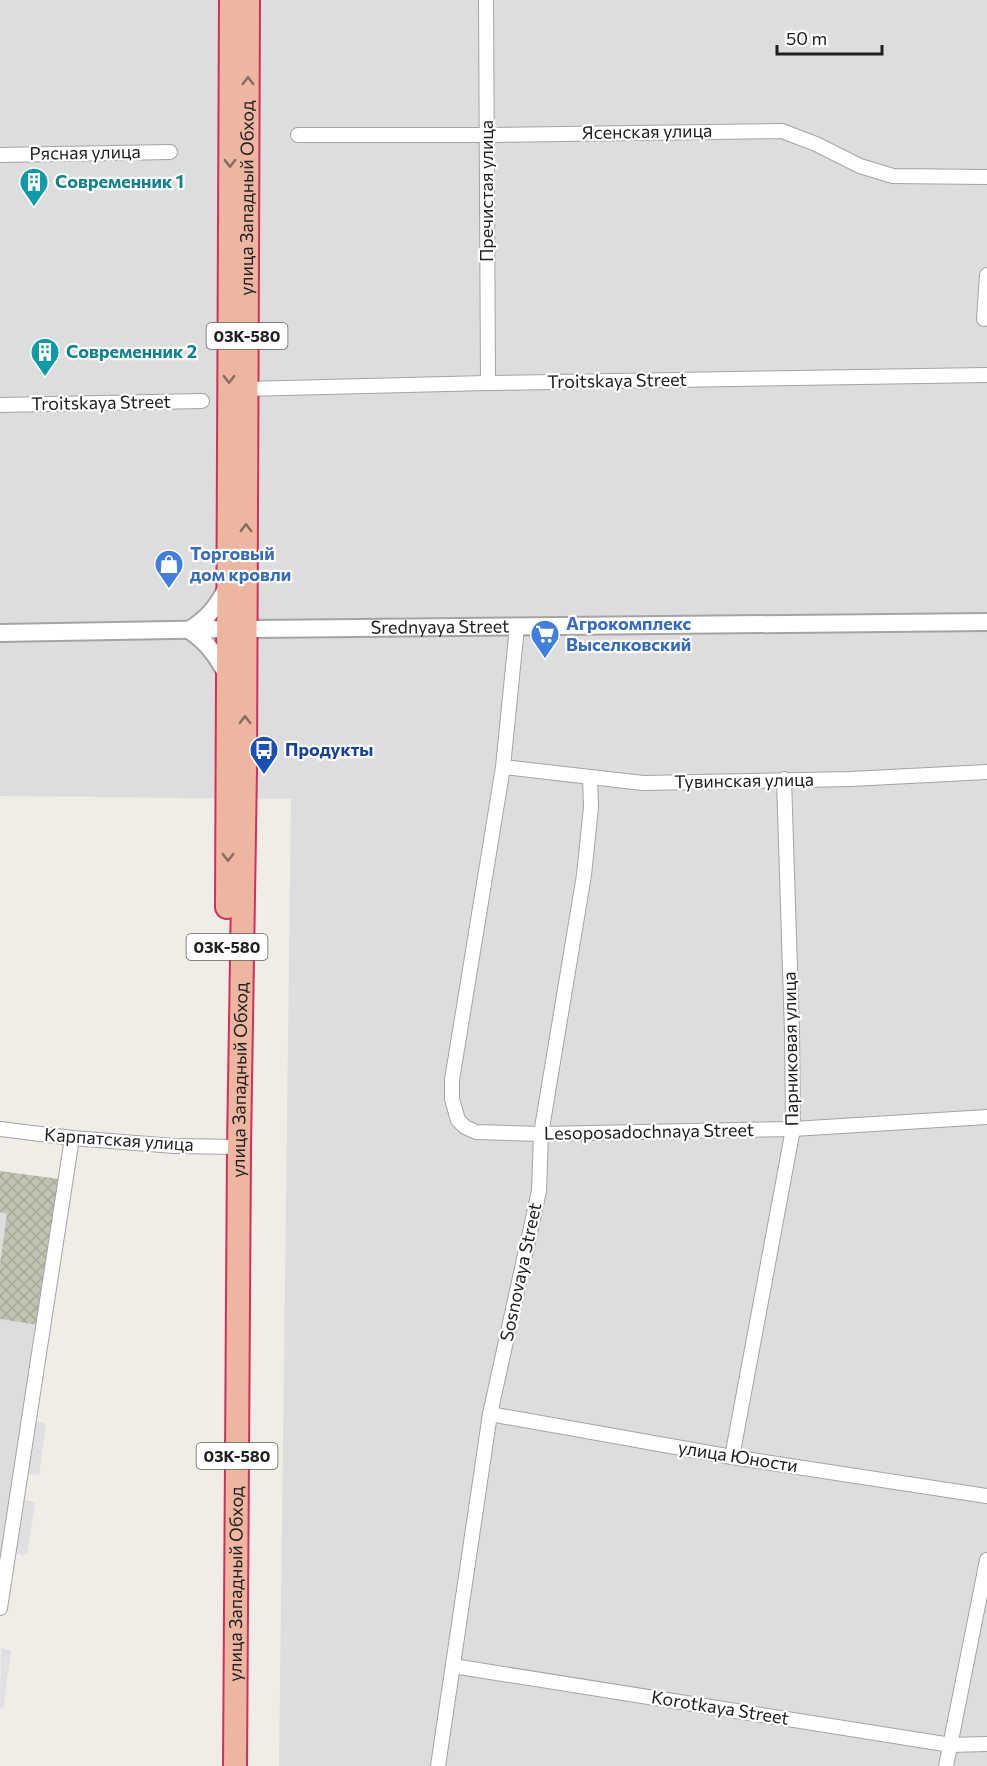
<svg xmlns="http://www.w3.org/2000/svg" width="987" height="1766" font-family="Commissioner,sans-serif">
	<defs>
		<pattern id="construction-cross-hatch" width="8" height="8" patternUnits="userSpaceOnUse" patternTransform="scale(1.5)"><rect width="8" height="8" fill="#c2c4b2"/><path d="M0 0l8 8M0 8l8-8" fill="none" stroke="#a6a899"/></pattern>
	</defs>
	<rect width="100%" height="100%" fill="#f0ede7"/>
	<g fill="#dedddd">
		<path d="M0,0H987V1766H279L291,799L0,796Z"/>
		<path d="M0,1212L8,1213L0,1264Z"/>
		<path d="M0,1319L38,1325L3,1560H0Z"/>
	</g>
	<path fill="url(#construction-cross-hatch)" d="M0,1171L59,1179L38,1325L0,1319V1264L7,1214L0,1212Z"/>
	<g fill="#e0e0e0">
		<path d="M36,1422L46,1423L39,1475L28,1474Z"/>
		<path d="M24,1500L35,1502L27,1555L16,1554Z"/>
		<path d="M1,1648L11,1650L3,1709L0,1708Z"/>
	</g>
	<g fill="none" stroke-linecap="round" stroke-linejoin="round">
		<g stroke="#a4a4a4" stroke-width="16">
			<g id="minor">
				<path d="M486,0L488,383"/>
				<path d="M298,135H486L782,131L816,144L860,166L893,176L987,177"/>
				<path d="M0,155L170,152"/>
				<path d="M984,319L987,275"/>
				<path d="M246,389L488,383L987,375"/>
				<path d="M0,405L202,401"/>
				<path d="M517,627L503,767L452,1080V1099L458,1120L465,1127L476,1132L541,1134L793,1129L987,1117"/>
				<path d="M503,767L643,783L851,779L987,772"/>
				<path d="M0,1129L72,1138L174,1146L239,1147"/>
				<path d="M490,1414L732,1457L987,1496"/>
				<path d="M732,1457L793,1129L792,1032L784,779"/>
				<path d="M0,1608L72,1138"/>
				<path d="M453,1666L951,1745L987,1744"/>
				<path d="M438,1766L490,1414L539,1191L541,1134L584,875L591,807L590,777"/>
				<path d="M946,1766L987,1560"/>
			</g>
		</g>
		<g stroke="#a4a4a4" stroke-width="20">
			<g id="tertiary">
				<path id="s1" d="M246,629L987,622"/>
				<path d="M189,630C207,642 217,656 227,675"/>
				<path d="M189,630C207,619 218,606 227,587"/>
				<path d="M0,633L229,629"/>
			</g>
		</g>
		<g stroke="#d1305b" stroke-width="26">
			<g id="trunk">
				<path d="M227,907L231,0"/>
				<path id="s2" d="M235,1766L239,1147L245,770L248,0"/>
			</g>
		</g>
		<use href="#minor" stroke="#fff" stroke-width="14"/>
		<use href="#tertiary" stroke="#fff" stroke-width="16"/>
		<use href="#trunk" stroke="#ecb6a0" stroke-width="22"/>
	</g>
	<defs><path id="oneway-chevron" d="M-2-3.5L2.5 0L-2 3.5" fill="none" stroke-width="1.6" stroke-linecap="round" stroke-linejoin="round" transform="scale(1.5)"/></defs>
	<g stroke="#866b60">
		<use href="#oneway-chevron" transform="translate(248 81) rotate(-90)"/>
		<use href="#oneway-chevron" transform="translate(230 163) rotate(90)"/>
		<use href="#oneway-chevron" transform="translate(229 379) rotate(90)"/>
		<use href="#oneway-chevron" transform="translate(246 528) rotate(-90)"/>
		<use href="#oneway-chevron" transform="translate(245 720) rotate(-90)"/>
		<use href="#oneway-chevron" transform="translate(228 857) rotate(90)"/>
	</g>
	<defs>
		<g id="building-pin" transform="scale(1.5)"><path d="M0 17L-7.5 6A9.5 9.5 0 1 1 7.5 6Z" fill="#0f9aa8" stroke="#fff"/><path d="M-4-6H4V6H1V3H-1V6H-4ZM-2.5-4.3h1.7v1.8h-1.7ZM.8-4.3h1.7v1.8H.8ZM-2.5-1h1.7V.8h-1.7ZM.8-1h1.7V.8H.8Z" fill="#fff"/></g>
		<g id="shop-pin" transform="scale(1.5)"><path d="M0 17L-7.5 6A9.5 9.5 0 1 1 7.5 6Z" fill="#3f7fe0" stroke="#fff"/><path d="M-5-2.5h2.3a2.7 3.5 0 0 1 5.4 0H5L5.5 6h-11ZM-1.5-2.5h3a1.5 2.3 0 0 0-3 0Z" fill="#fff"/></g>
		<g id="supermarket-pin" transform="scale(1.5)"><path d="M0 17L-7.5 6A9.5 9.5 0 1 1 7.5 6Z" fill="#3f7fe0" stroke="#fff"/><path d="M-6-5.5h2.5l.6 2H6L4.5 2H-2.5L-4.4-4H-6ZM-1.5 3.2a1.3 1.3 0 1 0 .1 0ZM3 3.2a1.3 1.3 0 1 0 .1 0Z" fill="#fff"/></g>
		<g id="bus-pin" transform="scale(1.5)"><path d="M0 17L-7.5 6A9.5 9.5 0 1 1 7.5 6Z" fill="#1a4fb4" stroke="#fff"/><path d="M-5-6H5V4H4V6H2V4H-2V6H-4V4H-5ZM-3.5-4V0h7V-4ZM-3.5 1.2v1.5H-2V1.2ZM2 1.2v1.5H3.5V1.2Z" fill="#fff"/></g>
	</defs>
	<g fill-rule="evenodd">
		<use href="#building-pin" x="34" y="182"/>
		<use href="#building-pin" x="45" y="352"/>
		<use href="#shop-pin" x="169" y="564"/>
		<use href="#supermarket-pin" x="545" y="634"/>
		<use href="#bus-pin" x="264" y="750"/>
	</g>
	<g text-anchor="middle" stroke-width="4.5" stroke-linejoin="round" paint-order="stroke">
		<g fill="#fff" stroke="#636363" stroke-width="1.5">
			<rect x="206.5" y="323" width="81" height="26" rx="4.5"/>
			<rect x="186.5" y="934" width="81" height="26" rx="4.5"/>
			<rect x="196.5" y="1443" width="81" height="26" rx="4.5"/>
		</g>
		<g font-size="16" font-weight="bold" fill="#202020">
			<text x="247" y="342">03К-580</text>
			<text x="227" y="953">03К-580</text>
			<text x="237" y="1462">03К-580</text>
		</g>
		<g font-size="18" fill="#202020" stroke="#fff">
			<text transform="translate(647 132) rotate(-1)" y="6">Ясенская улица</text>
			<text transform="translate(85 153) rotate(-1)" y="6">Рясная улица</text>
			<text transform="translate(487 191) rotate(-90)" y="6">Пречистая улица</text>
			<text dy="6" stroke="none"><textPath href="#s2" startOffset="1568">улица Западный Обход</textPath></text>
			<text transform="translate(617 381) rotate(-1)" y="6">Troitskaya Street</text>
			<text transform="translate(101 403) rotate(-1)" y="6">Troitskaya Street</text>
			<text dy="6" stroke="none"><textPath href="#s1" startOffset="194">Srednyaya Street</textPath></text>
			<text transform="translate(744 781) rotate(-1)" y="6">Тувинская улица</text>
			<text transform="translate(791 1049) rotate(-91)" y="6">Парниковая улица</text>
			<text dy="6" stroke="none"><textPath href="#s2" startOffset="686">улица Западный Обход</textPath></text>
			<text transform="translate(649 1132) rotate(-1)" y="6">Lesoposadochnaya Street</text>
			<text transform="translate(119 1140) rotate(4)" y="6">Карпатская улица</text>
			<text transform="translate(521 1272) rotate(-78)" y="6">Sosnovaya Street</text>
			<text transform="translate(738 1457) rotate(9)" y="6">улица Юности</text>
			<text dy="6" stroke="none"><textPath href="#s2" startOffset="182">улица Западный Обход</textPath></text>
			<text transform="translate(720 1708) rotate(9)" y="6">Korotkaya Street</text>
		</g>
		<g font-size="18" font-weight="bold" fill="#0d838f" stroke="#fff" text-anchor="start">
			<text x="55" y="188">Современник 1</text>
			<text x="66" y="358">Современник 2</text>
		</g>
		<g font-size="18" font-weight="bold" fill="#366cbe" stroke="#fff" text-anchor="start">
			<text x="190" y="560">Торговый<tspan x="190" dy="21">дом кровли</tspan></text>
			<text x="566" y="630">Агрокомплекс<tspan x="566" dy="21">Выселковский</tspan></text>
		</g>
		<g font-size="18" font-weight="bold" fill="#164399" stroke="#fff" text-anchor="start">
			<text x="285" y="756">Продукты</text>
		</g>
	</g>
	<path d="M777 45v9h105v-9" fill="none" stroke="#202020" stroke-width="3"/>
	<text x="786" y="45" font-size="18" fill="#202020" stroke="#ffffff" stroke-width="4.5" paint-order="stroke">50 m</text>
</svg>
